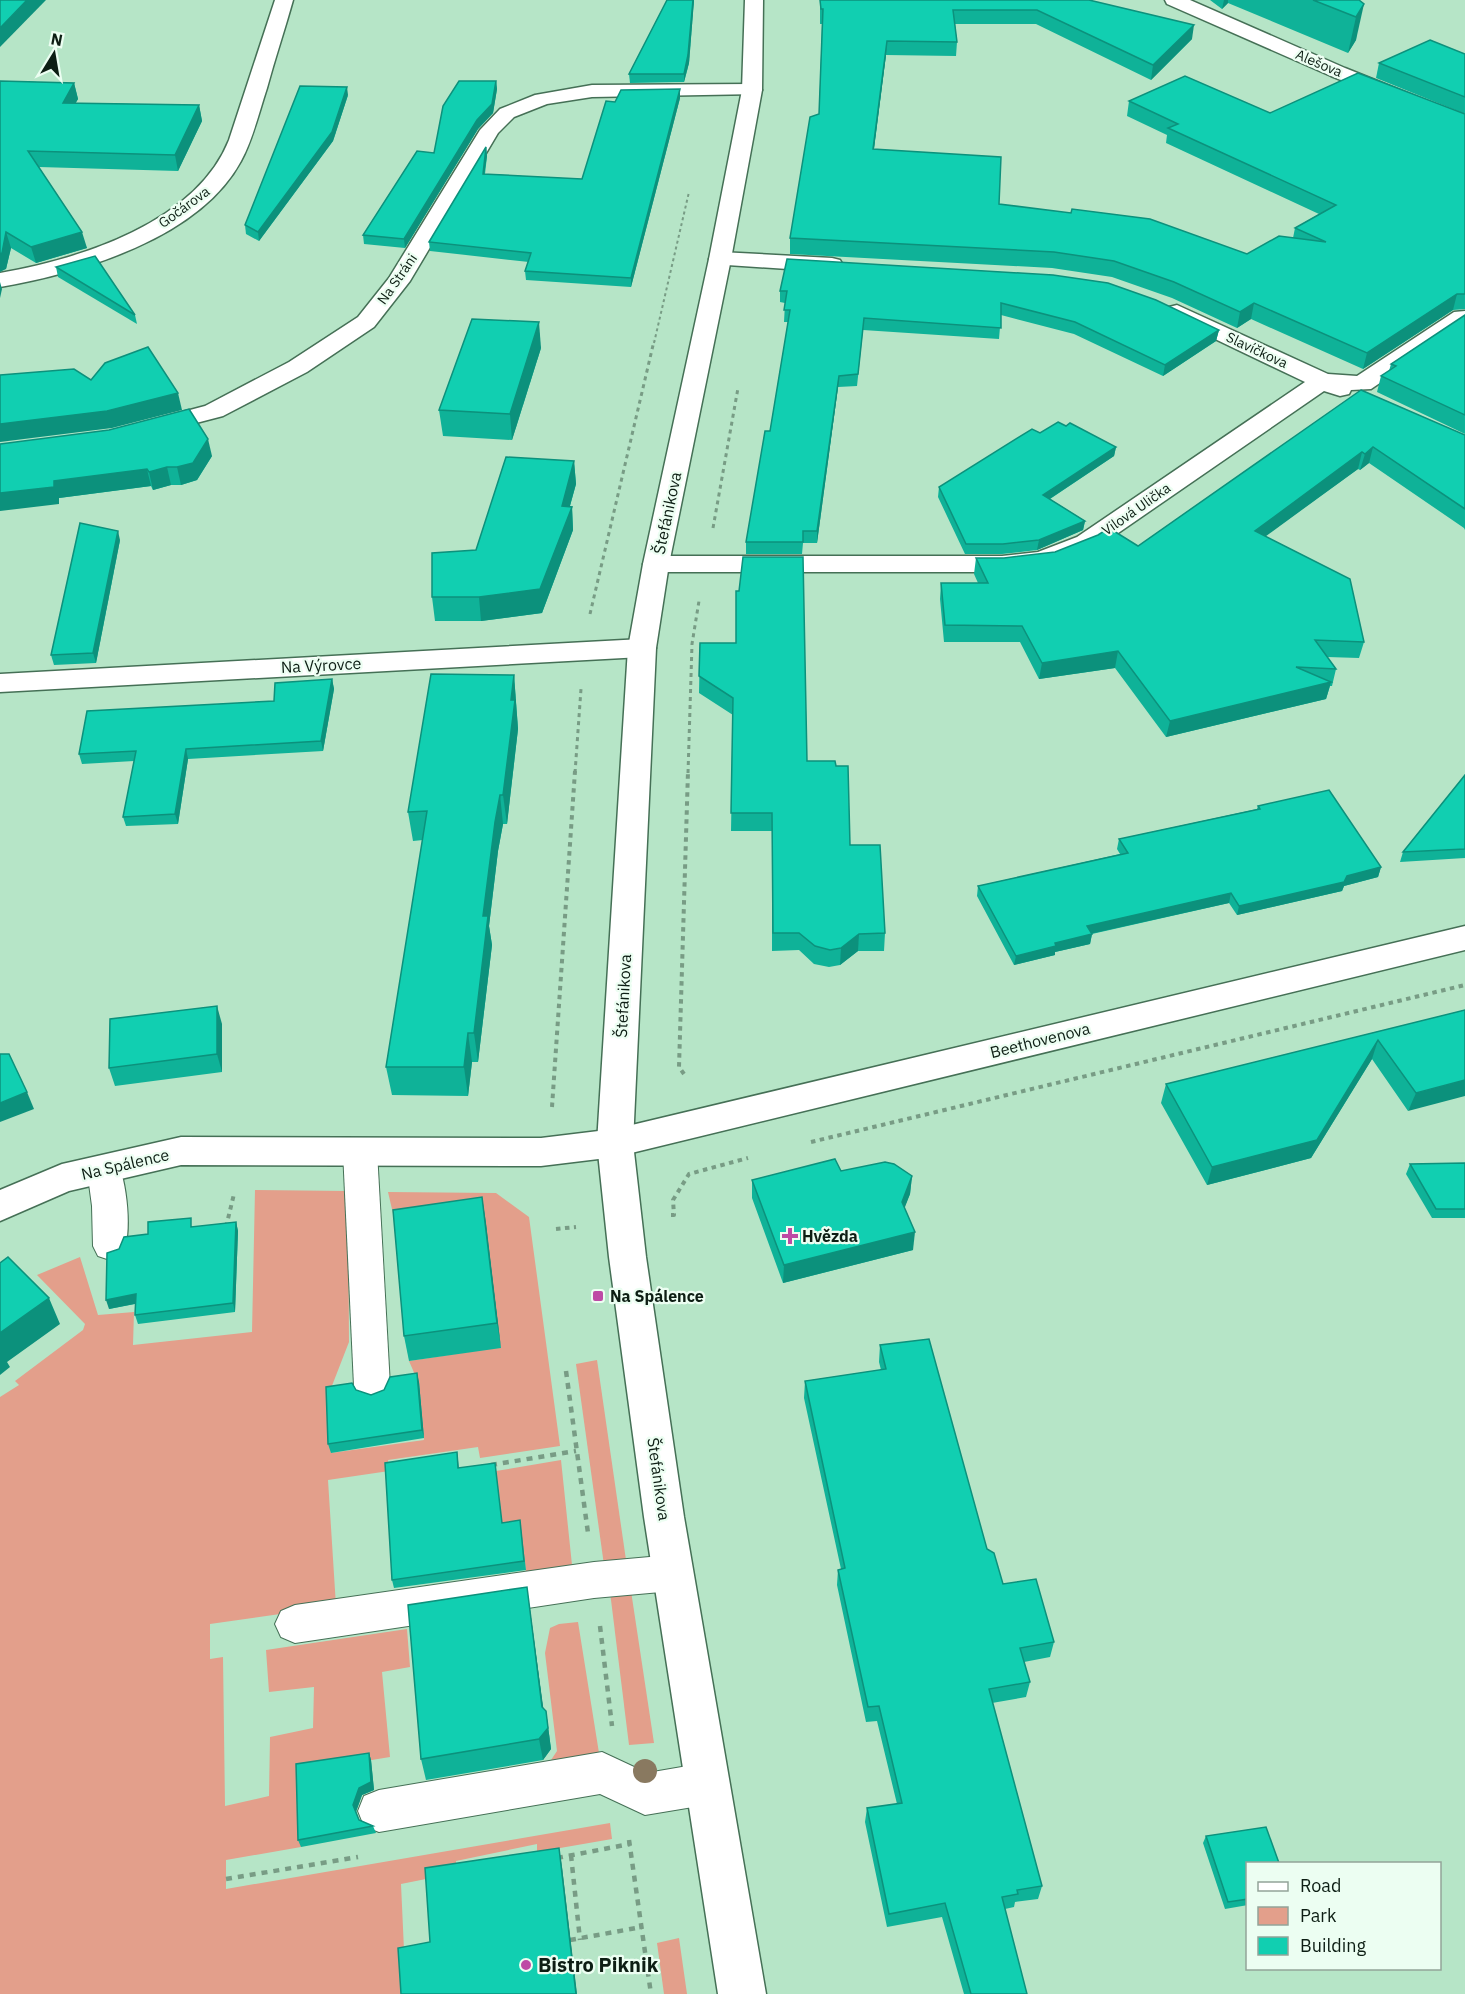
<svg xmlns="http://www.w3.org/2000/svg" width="1465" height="1994" font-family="'IBM Plex Sans',sans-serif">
	<rect width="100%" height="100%" fill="#b6e5c7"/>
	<g fill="#e39f8b">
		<path d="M255,1190L348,1191L349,1342L328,1396L331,1453L424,1440L419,1384L409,1361L501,1347L398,1235L388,1192L496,1193L529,1217L560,1446L480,1458L478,1447L388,1460L389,1471L328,1480L336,1606L210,1624V1659L223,1657L225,1806L269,1796L270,1737L313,1728L314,1687L269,1692L266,1650L407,1629L410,1667L382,1672L390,1757L299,1772L301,1847L226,1860V1889L610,1823L612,1839L537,1852V1844L456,1861V1873L401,1884L406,1994H0V1397L19,1385L15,1381L83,1330L85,1324L37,1275L80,1257L98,1315L134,1312L133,1345L252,1332Z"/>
		<path d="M597,1360L626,1560L604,1565L576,1364Z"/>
		<path d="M561,1460L572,1565L526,1572L521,1529L503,1532L496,1471Z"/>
		<path d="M631,1591L654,1743L629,1745L610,1592Z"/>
		<path d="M578,1622L599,1753L551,1760L557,1751L545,1653L550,1628L559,1624Z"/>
		<path d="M679,1938L687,1994H664L657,1943Z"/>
	</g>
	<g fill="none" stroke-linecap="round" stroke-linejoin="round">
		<g stroke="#457056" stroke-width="2">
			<g id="service">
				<path d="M360,1138L372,1142L377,1151L390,1386L385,1397L372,1402L359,1397L354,1386L343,1151L348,1142Z"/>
				<path d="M104,1155L116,1159C127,1180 133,1235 122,1256L110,1260L98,1256L93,1246L92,1206L87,1169L92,1159Z"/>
				<path d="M672,1555L686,1560L692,1573L686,1586L672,1591L594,1598L295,1643L281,1637L275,1624L281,1611L295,1605L594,1562Z"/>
				<path d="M602,1752L647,1773L705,1763L720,1769L726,1784L720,1799L705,1805L645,1815L600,1794L379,1832L364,1826L358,1811L364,1796L379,1790Z"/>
			</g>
		</g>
		<g stroke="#457056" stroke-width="3">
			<g id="minor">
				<path d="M275,0H293C285,29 275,58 267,88C259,112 253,139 241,161C199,239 80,273 0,287V273C80,259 196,223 229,140Z"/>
				<path d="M1165,0H1190L1345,68L1465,116V129L1331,76L1167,4Z"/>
				<path d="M752,84L759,86L762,90L759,94L592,97L547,104L514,117L498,133L410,281L374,327L307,372L223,416L150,435L141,433L138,428L141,423L205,406L289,362L358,317L389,278L480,130L500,109L535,95L592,85Z"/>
				<path d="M720,252L832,258L840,260L843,265L840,270L832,272L712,264L709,259L712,254Z"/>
				<path d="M1177,305L1328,374L1357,376L1454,312L1465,311V325L1371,389L1351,390L1349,394L1340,396L1324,391L1095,549L1052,566L1002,572H656L647,570L643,564L647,558L656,556H1002L1038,552L1077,537L1305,382L1169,317L1165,312L1169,307Z"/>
				<path d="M642,639L652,642L656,648L652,654L642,657L0,692V674Z"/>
				<path d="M1465,926V950L615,1157L541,1166L181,1165L69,1191L0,1221V1190L62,1164L181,1137L541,1138L615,1129Z"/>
			</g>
		</g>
		<g stroke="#457056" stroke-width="3">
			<path id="tertiary" d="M745,0H763L762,90L731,259L669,564L656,648L633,1143L646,1257L684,1517L766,1994H718L644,1517L609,1257L597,1143L628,648L643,564L709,259L742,90Z"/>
		</g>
		<path stroke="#789c85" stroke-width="2" stroke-dasharray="3 3" stroke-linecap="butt" d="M654,343L689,192"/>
		<g stroke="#789c85" stroke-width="3" stroke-dasharray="4 4" stroke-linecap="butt">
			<path d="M713,528L738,388"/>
			<path d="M590,614L654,341"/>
			<path d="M575,773L581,689"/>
			<path d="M688,773L692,644L699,601"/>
		</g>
		<g stroke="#789c85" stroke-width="4" stroke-dasharray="4.5 4.5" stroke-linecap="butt">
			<path d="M684,1074L679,1067L688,771"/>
			<path d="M552,1107L575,771"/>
			<path d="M811,1142L1465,985"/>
			<path d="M671,1215H674L673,1200L689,1174L748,1158"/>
			<path d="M226,1227L234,1194"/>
			<path d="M556,1229L576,1227"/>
		</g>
		<g stroke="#789c85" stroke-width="4.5" stroke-dasharray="6 6" stroke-linecap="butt">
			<path d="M566,1371L588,1533"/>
			<path d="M491,1465L576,1451"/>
			<path d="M600,1626L612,1726"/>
			<path d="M629,1840L651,1994"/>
			<path d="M571,1855L580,1940"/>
			<path d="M557,1858L630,1844"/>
			<path d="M226,1879L358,1857"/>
			<path d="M570,1940L642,1927"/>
		</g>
		<use href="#service" fill="#fff" fill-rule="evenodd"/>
		<use href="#minor" fill="#fff" fill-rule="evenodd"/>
		<use href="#tertiary" fill="#fff" fill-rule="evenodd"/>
	</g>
	<circle fill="#897960" cx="645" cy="1771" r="12"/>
	<g fill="#0fb298">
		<path d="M667,0H694L689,63L684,82L630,83L629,74Z"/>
		<path d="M820,0H1089L1192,39L1151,80L1036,24H955L957,42L956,56L886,55L874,149L999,204L1247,254L1293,238L1295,228L1319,214L1166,143L1167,135L1127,116L1129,101L1270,113L1465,114V309L1453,310L1363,369L1251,319L1237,328L1172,298L1112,277L1052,268L790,254V238L819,114L822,24H820Z"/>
		<path d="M1210,0H1359L1356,40L1348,53L1228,3L1222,9Z"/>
		<path d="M1465,54V114L1376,78L1379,63Z"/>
		<path d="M0,81L74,83L78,99L75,103L199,105L202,121L178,171L39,167L87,248L36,263L11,248L6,269Z"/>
		<path d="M496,81L497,89L493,113L478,129L405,248L364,244L363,235L434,153Z"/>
		<path d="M348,95L333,141L259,241L246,234L245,225Z"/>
		<path d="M680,98L631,287L526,280L525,271L529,262L430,251L429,242L486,147L487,156L485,174L582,179L615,102Z"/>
		<path d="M787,259L1219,330L1216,341L1163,376L1074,334L1001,315L999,339L863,330L857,386L838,387L817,543H803L802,554H746V542L770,431L788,322H784L785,303L780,302V291Z"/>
		<path d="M56,267L135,315L137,324L58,277Z"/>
		<path d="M1465,315V434L1377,392L1381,376L1389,371L1391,364Z"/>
		<path d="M541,348L512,440L443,436L439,410Z"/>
		<path d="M1361,390L1465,435V530L1464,528L1369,463L1360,470L1358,469L1265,536L1364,642L1359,658L1327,657L1336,669L1332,686H1330L1326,699L1166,737L1115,668L1039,679L1020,642H944L940,599L941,583H978L974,574L976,558H1004L1138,546Z"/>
		<path d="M1040,433L1116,447L1114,456L1050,499L1085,521L1083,530L1037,550L1002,554H965L938,497L939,487Z"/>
		<path d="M0,444L212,456L197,480L181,485H171L153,490L151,486L59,498V504Z"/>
		<path d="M574,461L576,484L570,506L572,507L573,530L542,613L481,621H435L432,597L476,550Z"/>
		<path d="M120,540L96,663L54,665L51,655Z"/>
		<path d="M700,643L807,761L836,766L850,845L885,933L884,951H858L840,965L829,967L814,964L799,950L772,951V831H731L733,715L699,693Z"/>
		<path d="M514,675L518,729L507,824H503L498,851L489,926L492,945L478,1062H472L468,1096L392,1095L386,1067L423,840L413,841L408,812Z"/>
		<path d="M332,679L334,689L323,751L188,759L178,824L126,826L123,817L134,761L82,764L79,754L274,701Z"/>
		<path d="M1465,775V858L1400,862L1403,852Z"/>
		<path d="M1258,806L1381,867L1378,877L1344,886L1342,891L1237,915L1229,903L1092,934L1090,944L1055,952V955L1014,965L977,896L978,886L1120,854L1117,849L1119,839L1257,809Z"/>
		<path d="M1465,1010L1408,1111L1372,1059L1311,1158L1207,1185L1161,1103L1166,1084Z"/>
		<path d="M222,1024V1072L115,1086L109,1068Z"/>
		<path d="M1465,1163V1218H1432L1406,1174L1410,1164Z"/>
		<path d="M841,1171L912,1176L910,1194L904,1208L913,1250L783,1283L752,1198V1180Z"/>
		<path d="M482,1197L501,1348L409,1361L404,1336Z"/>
		<path d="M236,1222L238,1231L235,1312L138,1324L135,1315V1304L109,1309L193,1227Z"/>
		<path d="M880,1345L987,1549L1003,1584L1054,1642L1050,1657L1024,1662L1030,1682L1026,1697L992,1703L1042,1886L1038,1899L1015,1902L1014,1907L1005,1909L1027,1994H964L942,1917L887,1927L865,1822L867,1808L897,1804L877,1721L866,1722L837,1585L838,1570L841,1569L804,1398L805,1381L881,1370L879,1362Z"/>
		<path d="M419,1382L424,1438L331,1453L328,1444L356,1390L371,1395Z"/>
		<path d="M457,1452L459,1468L495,1463L502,1523L520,1520L526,1570L394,1588L392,1580Z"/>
		<path d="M530,1610L543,1708L546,1711L551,1749L543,1760L426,1780L421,1759Z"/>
		<path d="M369,1753L371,1760L374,1790L362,1795L356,1811L359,1820L373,1826L376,1833L301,1847L298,1840Z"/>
		<path d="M1206,1836L1248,1863V1905L1225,1909L1203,1843Z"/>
	</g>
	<g fill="#0c917c">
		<path d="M27,0H46L0,47V28Z"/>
		<path d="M693,0H694L689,63L684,82V74Z"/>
		<path d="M1224,0H1228V3L1222,9Z"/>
		<path d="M1364,4L1356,40L1348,53L1356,17Z"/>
		<path d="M1194,25L1192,39L1151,80L1153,65Z"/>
		<path d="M887,41L886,55L872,164L873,149Z"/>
		<path d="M496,81L497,89L493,113L478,129L405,248L404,239Z"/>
		<path d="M74,83L78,99L67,119L63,103Z"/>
		<path d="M347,87L348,95L333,141L259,241L258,232Z"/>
		<path d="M680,89V98L631,287V278Z"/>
		<path d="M199,105L202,121L178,171L175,155Z"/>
		<path d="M486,147L487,156L483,182V174Z"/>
		<path d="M6,232L11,248L6,269L0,272V254Z"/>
		<path d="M82,232L87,248L36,263L31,247Z"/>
		<path d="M0,282L2,289L0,298Z"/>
		<path d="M1457,294L1453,310L1363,369L1367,353Z"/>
		<path d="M1254,303L1251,319L1237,328L1240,312Z"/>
		<path d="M539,322L541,348L512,440L510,414Z"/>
		<path d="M1219,330L1216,341L1163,376L1165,365Z"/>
		<path d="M839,376L838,387L817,543V531Z"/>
		<path d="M178,393L182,410L112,428L0,442V424Z"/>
		<path d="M208,439L212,456L197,480L181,485L177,467Z"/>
		<path d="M1116,447L1114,456L1042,504L1043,495Z"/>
		<path d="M1373,447L1369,463L1360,470L1365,454Z"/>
		<path d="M1362,452L1358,469L1251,547L1255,531Z"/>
		<path d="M574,461L576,484L566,520L572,507L573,530L542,613L481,621L479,597L562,506Z"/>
		<path d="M167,467L171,485L153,490L149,472Z"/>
		<path d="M147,469L151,486L59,498V504L0,511V493L54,481Z"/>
		<path d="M1085,521L1083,530L1037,550L1039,540Z"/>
		<path d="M118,531L120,540L96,663L93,653Z"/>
		<path d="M1118,651L1115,668L1039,679L1042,663Z"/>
		<path d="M514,675L518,729L507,824L503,795L511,700Z"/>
		<path d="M332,679L334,689L323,751L321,741Z"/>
		<path d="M1331,682L1326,699L1166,737L1170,721Z"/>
		<path d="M186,749L188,759L178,824L175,814Z"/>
		<path d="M500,795L503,824L498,851L489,926L492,945L478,1062L474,1033L483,916L495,822Z"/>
		<path d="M1381,867L1378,877L1344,886L1342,891L1237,915L1239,906Z"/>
		<path d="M1231,893L1229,903L1085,935L1087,926Z"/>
		<path d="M859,934L858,951L840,965L841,948Z"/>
		<path d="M1092,934L1090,944L1055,952V955L1014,965L1016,956L1055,943Z"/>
		<path d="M217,1006L222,1024V1072L217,1054Z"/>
		<path d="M468,1033L472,1062L468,1096L464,1067Z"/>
		<path d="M1378,1040L1372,1059L1311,1158L1207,1185L1212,1167Z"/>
		<path d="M1465,1080V1096L1408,1111L1416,1093Z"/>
		<path d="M27,1092L34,1109L0,1122V1103Z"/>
		<path d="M912,1176L910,1194L900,1220L902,1202Z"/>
		<path d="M482,1197L486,1223L501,1348L497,1323Z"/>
		<path d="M236,1222L238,1231L235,1312L233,1303Z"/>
		<path d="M915,1232L913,1250L783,1283L784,1265Z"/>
		<path d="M136,1294L139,1303L109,1309L106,1300Z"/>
		<path d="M49,1298L60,1324L7,1362L10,1367L0,1375V1333Z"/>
		<path d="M417,1373L419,1382L424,1438L422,1430Z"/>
		<path d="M527,1587L530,1610L546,1728L542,1707Z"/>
		<path d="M546,1711L551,1749L543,1760L539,1739Z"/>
		<path d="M369,1753L371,1760L374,1790L362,1795L356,1812L353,1805L359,1788Z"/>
		<path d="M559,1848L562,1867L577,1994H576Z"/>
	</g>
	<g fill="#11cfb1" stroke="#0c917c" stroke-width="1.5">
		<path d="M0,0H27L0,28Z"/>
		<path d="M667,0H693L688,55L684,74H629Z"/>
		<path d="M820,0H1089L1194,25L1153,65L1037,10H953L957,42L887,41L873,149L1001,157L999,204L1071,213L1072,209L1150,219L1247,254L1279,236L1326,242L1295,228L1336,205L1168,128L1178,124L1129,101L1185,76L1270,113L1358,73L1465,114V294H1457L1367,353L1254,303L1240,312L1174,282L1114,261L1054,252L790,238L810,117L819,114L823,9H821Z"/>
		<path d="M1313,0H1359L1364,4L1356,17Z"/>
		<path d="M1430,40L1465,54V97L1379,63Z"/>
		<path d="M0,81L74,83L63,103L199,105L175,155L28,151L82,232L31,247L6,232L2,253L0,254Z"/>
		<path d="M459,81H496L492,104L477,120L404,239L363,235L417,151L434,153L443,106Z"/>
		<path d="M300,86L347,87L332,132L258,232L245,225Z"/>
		<path d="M680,89L631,278L525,271L531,253L429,242L486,147L483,174L582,179L606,101L615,102L621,90Z"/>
		<path d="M95,256L135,315L56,267Z"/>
		<path d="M787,259L1053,275L1108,283L1156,300L1219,330L1165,365L1075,322L1001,303V328L864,318L858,374L839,376L817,531H803V542H746L765,431H770L790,310H784L787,291H780Z"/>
		<path d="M1465,315V415L1381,376L1396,366L1391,364Z"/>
		<path d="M472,319L539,322L510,414L439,410Z"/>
		<path d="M148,347L178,393L107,411L0,424V375L74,369L91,380L105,363Z"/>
		<path d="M1361,390L1465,435V509L1373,447L1365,454L1362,452L1255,531L1350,579L1364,642L1315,640L1336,669L1296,667L1331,682L1170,721L1118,651L1042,663L1022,626L945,625L941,583H988L976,558H1004L1055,552L1098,535L1109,528L1138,546Z"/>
		<path d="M189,409L208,439L193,463L177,467H167L149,472L147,469L54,481V487L0,493V444L109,430Z"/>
		<path d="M1058,422L1066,426L1070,423L1116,447L1043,495L1085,521L1039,540L1003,544H966L939,487L1032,429L1040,433Z"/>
		<path d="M506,457L574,461L562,506L572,507L540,589L479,597H432V553L476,550Z"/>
		<path d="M80,523L118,531L93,653L51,655Z"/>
		<path d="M743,557H803L807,761H835L836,766H848L850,845H880L885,933L859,934L841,948L830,950L815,946L799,933H773L772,813H731L733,698L699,676L700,643H736V591H739Z"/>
		<path d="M431,674L514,675L511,700H515L503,795H500L495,822L483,916H488L474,1033H468L464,1067H386L427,811L408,812Z"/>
		<path d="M332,679L321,741L186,749L175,814L123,817L136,751L79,754L87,711L274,701L275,683Z"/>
		<path d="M1465,775V849L1403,852Z"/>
		<path d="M1329,790L1381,867L1347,876L1344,882L1239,906L1231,893L1087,926L1092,934L1055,943L1056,946L1016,956L978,886L1128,853L1119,839L1260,809L1258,806Z"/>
		<path d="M217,1006V1054L109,1068L110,1019Z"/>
		<path d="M1465,1010V1080L1416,1093L1378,1040L1317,1140L1212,1167L1166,1084Z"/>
		<path d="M0,1054H9L27,1092L0,1103Z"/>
		<path d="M835,1159L841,1171L885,1162L894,1164L912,1176L902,1202L915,1232L784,1265L752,1180Z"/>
		<path d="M1465,1163V1209H1436L1410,1164Z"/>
		<path d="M482,1197L497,1323L404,1336L393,1210Z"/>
		<path d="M191,1218V1227L236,1222L233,1303L135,1315L136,1294L106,1300L107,1253L119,1249L124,1237L148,1234V1222Z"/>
		<path d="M8,1257L49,1298L0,1333V1263Z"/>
		<path d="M929,1339L987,1549L994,1553L1003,1584L1036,1579L1054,1642L1020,1648L1030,1682L989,1689L1042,1886L1017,1890L1018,1894L1002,1897L1027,1994H971L945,1903L889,1914L867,1808L902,1803L879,1706L868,1707L838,1570L845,1568L805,1381L886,1369L880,1345Z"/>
		<path d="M417,1373L422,1430L328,1444L326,1387L352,1383L356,1390L371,1395L384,1390L390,1377Z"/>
		<path d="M457,1452L458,1468L495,1463L502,1523L520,1520L524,1561L392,1580L385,1463Z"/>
		<path d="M527,1587L542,1707L546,1711L548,1728L539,1739L421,1759L408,1605Z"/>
		<path d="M369,1753L371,1782L359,1788L353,1805L359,1820L373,1826L298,1840L296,1764Z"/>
		<path d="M1266,1827L1279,1863H1248V1899L1228,1902L1206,1836Z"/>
		<path d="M559,1848L576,1994H401L398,1948L430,1942L425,1868Z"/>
	</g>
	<g fill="#be4ba5" stroke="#ecfef2" stroke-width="2">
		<path d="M787 1227h6v6h6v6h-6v6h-6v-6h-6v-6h6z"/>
		<rect x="592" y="1290" width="12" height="12" rx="3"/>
		<circle cx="526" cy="1965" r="6"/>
	</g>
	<g text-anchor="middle" stroke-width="4.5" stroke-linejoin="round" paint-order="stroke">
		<g font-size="14" fill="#0d1e14" stroke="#ecfef2">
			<text transform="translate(1319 63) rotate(23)" y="5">Alešova</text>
			<text transform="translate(184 207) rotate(-36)" y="5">Gočárova</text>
			<text transform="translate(397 279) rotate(-55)" y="5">Na Stráni</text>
			<text transform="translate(1257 350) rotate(25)" y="5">Slavíčkova</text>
			<text transform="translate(1136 509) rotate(-35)" y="5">Vilová Ulička</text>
		</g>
		<g font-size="16" fill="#0d1e14" stroke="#ecfef2">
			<text transform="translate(667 513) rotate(-78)" y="6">Štefánikova</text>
			<text transform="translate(321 665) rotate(-3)" y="6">Na Výrovce</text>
			<text transform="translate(623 996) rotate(-87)" y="6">Štefánikova</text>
			<text transform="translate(1040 1040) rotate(-14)" y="6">Beethovenova</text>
			<text transform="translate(125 1164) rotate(-13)" y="6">Na Spálence</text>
			<text transform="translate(659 1479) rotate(82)" y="6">Štefánikova</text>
		</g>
		<g font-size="16" font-weight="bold" fill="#0d1e14" stroke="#ecfef2" text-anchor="start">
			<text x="802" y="1242">Hvězda</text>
			<text x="610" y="1302">Na Spálence</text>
		</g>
		<g font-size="20" font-weight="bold" fill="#0d1e14" stroke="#ecfef2" text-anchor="start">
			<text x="538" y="1972">Bistro Piknik</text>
		</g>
	</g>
	<rect x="1246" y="1862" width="195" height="108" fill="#ecfef2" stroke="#93a499" stroke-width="1.5"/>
	<rect x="1258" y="1882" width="30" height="9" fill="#ffffff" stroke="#93a499" stroke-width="1.5"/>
	<text x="1300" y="1892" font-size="18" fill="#0d1e14">Road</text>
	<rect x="1258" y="1907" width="30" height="18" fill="#e39f8b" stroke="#93a499" stroke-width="1.5"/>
	<text x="1300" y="1922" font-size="18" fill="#0d1e14">Park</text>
	<rect x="1258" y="1937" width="30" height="18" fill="#11cfb1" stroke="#93a499" stroke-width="1.5"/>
	<text x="1300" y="1952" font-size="18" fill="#0d1e14">Building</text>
	<g transform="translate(54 54) rotate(11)" stroke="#ecfef2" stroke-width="4.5" paint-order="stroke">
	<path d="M0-4.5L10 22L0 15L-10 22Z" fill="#0d1e14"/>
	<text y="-9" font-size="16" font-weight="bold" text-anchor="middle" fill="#0d1e14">N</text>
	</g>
</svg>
